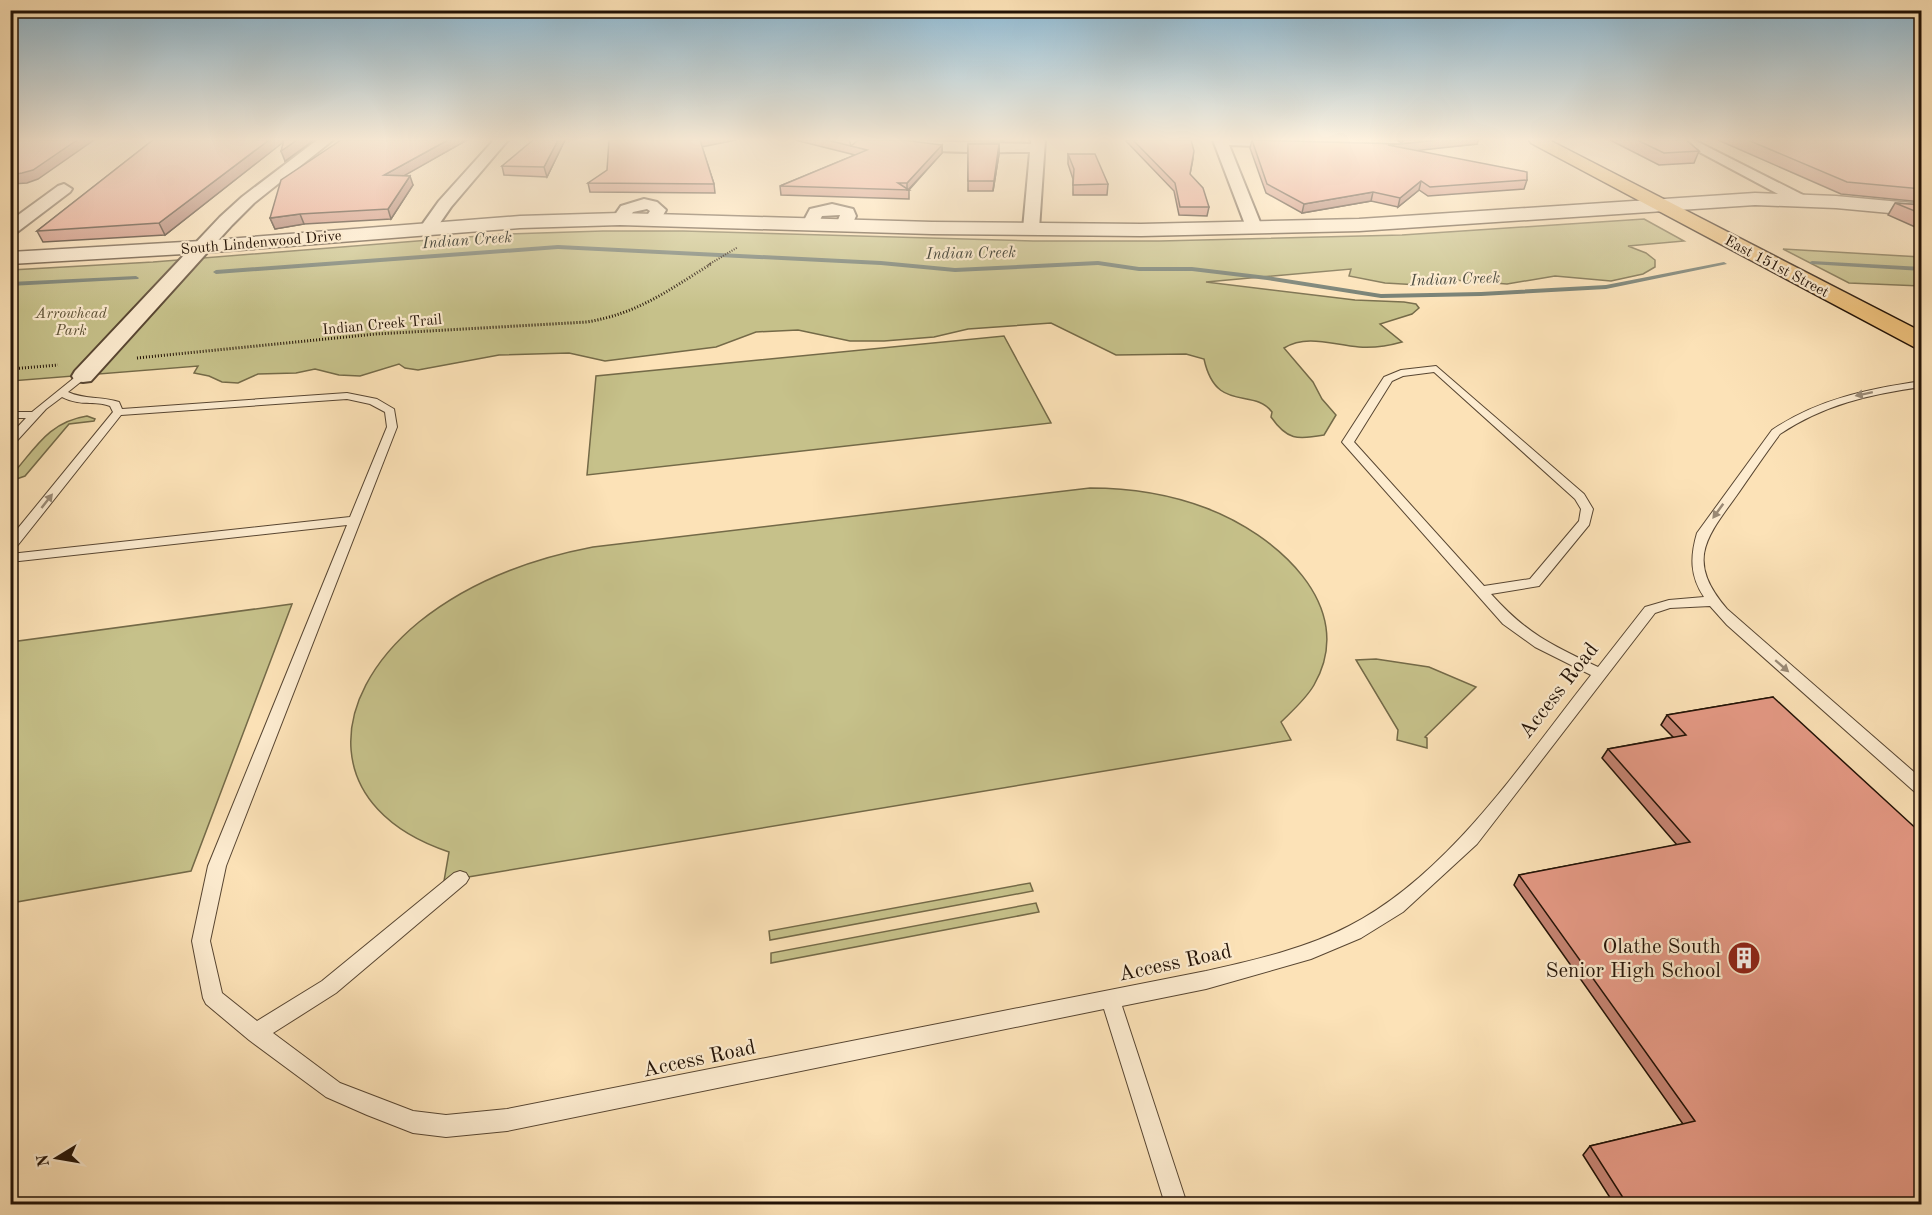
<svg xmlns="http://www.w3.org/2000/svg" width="1932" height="1215" font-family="'Old Standard TT',serif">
	<rect width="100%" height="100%" fill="#fce2b7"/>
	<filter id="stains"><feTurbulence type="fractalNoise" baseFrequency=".00333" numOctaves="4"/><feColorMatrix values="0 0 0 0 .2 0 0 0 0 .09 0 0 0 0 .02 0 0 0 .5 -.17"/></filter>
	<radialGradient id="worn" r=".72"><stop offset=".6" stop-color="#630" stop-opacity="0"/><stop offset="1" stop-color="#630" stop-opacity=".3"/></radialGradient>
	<g fill="#c6c18a" stroke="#746a48" stroke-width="1.5">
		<path d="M1644,219L1684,241L1628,246L1646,253L1655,260V267L1643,274L1611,281L1555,276L1507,284L1454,280L1420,285L1385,283L1349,276L1351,269L1206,282L1355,300L1404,302L1416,304L1419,308L1412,314L1380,324L1402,342C1388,346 1373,348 1359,347C1333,345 1307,334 1284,348L1313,382L1322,399L1336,415L1324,435C1297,440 1287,440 1271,417L1272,412C1253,387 1216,414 1204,359L1186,354L1116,355L1051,323L968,329L934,337L884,341H850L798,330L756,332L716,347L605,361L569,353L499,355L418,370L405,368L399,364L360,376L339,375L315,369L296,373L258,374L238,383L222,382L209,376L194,373L198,366L11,381V270L153,262L505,234L603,231H683L1033,241H1160L1402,235Z"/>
		<path d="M1783,249L1921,257V286L1849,283Z"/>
		<path d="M1004,336L1051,423L587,475L596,376Z"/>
		<path d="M87,416L95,419L94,421L69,424L25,476L11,481V476C35,449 48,422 87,416Z"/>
		<path d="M1090,488C1129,488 1169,494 1206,508C1273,533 1360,605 1314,685C1306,699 1292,711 1281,722L1291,740L444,881L449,852C323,810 324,700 419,622C470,581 530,559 593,547Z"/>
		<path d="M292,604L191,871L11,903V642Z"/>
		<path d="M1376,659L1429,667L1476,687L1425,737L1427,738V748L1397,740L1398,730L1356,660Z"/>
		<path d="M1030,883L1033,891L770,940L769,931Z"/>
		<path d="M1036,903L1039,912L771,963V953Z"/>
	</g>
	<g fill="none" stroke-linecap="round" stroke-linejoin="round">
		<g fill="#6e796e" fill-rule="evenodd">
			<path d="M558,245L881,261L955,268L1098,261L1139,267H1192L1267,276L1381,294L1481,292L1606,285L1724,262L1727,264L1606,289L1481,296L1381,298L1267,280L1192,271H1139L1098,265L955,272L881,265L558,249L216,274L213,272L216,270Z"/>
			<path d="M1812,261L1922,267V271L1810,264V262Z"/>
			<path d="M136,276L139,278L138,279L10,286V282Z"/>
		</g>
		<g stroke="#584632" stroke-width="2">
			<path id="service" d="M1436,366L1584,494L1593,509L1589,525L1539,586L1491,594C1526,633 1551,645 1598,667L1645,607L1669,600L1704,597C1690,576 1690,557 1697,533L1772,430C1818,399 1868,389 1922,381V387C1870,394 1823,405 1780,434C1765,454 1751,475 1737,495C1705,539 1686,561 1727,609L1922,779V795L1916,793L1727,625L1710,606L1670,608L1655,613L1477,844L1403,912L1361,938L1311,959L1206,989L1122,1006L1187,1204H1165L1104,1009L507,1131L446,1137L413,1133L367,1115L326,1097L249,1040L206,1004L203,998L192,941L208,866L347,525L10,562V554L350,517L387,427L385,412L370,404L347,399L121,415L14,550L10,551V538L113,412L110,406C93,400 82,407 62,397L46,409L14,444L10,445V435L26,418H10V412H32L79,374H87L88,376L68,392C84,400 101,396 119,402L122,409L347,393L377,399L394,409L397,427L226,866L210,941L222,993L257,1021L322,981L454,873L460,871L466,873L469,878L466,883L336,993L273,1033L340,1083L413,1111L446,1115L507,1109L1206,971C1254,960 1305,949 1349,926C1450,874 1522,762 1591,675L1535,647L1503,624L1342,442L1384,377L1401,370ZM1434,372L1575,499L1581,509L1579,521L1530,579L1484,586L1354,442L1392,381L1403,376Z"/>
		</g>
		<g stroke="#584632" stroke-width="4">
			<g id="minor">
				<path d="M317,140H333L254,203L232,225L91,381L83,382L75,381L72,376L75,371L220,217L242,197Z"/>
				<path d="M494,140H508L451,207L433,233H421L419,229L439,201Z"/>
				<path d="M887,140L1031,144V140H1045L1039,229L1031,234L1023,229L1030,152C1005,152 901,155 887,140Z"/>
				<path d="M1213,140H1295L1298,143L1291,147L1229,145L1262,227L1260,231L1254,232L1246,227Z"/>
				<path d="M1677,140H1694L1807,197L1809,200L1801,205L1795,203Z"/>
				<path d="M64,184L72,189L70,192L16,233L10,234V221L58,186Z"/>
				<path d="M644,199L657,202L666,210L658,224H646L644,220L650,211L647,209L633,212L626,222H614L612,219L621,206Z"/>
				<path d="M832,204L853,209L856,216L850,229H838L836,225L840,215L822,216L816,228H804L802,224L810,209Z"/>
			</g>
		</g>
		<g stroke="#584632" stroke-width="3">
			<path id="tertiary" d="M1755,193L1836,196L1922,204V216L1836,208L1755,205L1359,231L1141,236L932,234L620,225L520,228L201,253L10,264V252L201,241L520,216L620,213L932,222L1141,224L1359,219Z"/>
		</g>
		<g stroke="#221206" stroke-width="3">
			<path id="primary" d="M1529,140H1549L1922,332V349L1914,347L1531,143Z"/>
		</g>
		<path stroke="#221206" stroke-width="2" stroke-dasharray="1 1.5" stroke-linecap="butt" d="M708,265L738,247"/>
		<g stroke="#221206" stroke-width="3" stroke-dasharray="1 2" stroke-linecap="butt">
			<path d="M137,358L376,334L587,322C639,313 667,291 711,264"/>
			<path d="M10,369L58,365"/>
		</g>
		<use href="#service" fill="#fdecd0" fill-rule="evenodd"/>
		<use href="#minor" fill="#fdecd0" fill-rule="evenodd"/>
		<use href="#tertiary" fill="#fdecd0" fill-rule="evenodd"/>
		<use href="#primary" fill="#eec17c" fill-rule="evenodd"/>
	</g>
	<g fill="#c68473" stroke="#221206" stroke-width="1.5">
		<path d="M153,140H314L285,161L284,141L165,235L43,242L37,231Z"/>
		<path d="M467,140L404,175L413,185L391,219L304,224L275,229L270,218Z"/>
		<path d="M565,140L547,177L504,175L502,166Z"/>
		<path d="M795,140H849L851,146L942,145V153L909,190V199L781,195L780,186L855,155Z"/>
		<path d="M968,140H1004V141Z"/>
		<path d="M1125,140H1191L1193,159L1190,174L1209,207L1207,216L1179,215L1174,191Z"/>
		<path d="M1252,140L1399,144L1401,142L1397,140H1394H1478L1477,144L1415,150L1527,180L1524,189L1428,196L1419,190L1398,207L1371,201L1302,213L1266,193L1250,148Z"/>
		<path d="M1610,140H1686L1699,151L1694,163L1659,165Z"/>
		<path d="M1718,140H1916L1922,142V202L1841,194Z"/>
		<path d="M968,144H999V154L993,191H968Z"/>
		<path d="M702,147L714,184L715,193L590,192L588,183Z"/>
		<path d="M1068,154L1108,184L1107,195H1073V179L1068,164Z"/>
		<path d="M1895,203L1922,205V230L1888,215Z"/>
		<path d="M1773,697L1922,1204H1614L1583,1155L1590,1146L1683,1124L1514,885L1519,875L1677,845L1602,758L1608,749L1673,737L1661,725L1667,715Z"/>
	</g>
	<g fill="#a16c5e" stroke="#221206" stroke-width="1.5">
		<path d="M77,140H94L38,179L27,183L12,184L10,181V175Z"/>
		<path d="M269,140H286L165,235L159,223Z"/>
		<path d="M297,140H314L285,161L281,151Z"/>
		<path d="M448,140H467L388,185L384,175Z"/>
		<path d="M558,140H565L547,177L544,167Z"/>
		<path d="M700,140H736L701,147Z"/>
		<path d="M1439,140H1478L1477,144L1386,154L1388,145Z"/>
		<path d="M999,144V154L993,191L994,181Z"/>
		<path d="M942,145V153L908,190H907V183Z"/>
		<path d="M410,176L413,185L391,219L388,209Z"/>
		<path d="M1421,181L1419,190L1398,207L1400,198Z"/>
		<path d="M1373,192L1371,201L1302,213L1304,204Z"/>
		<path d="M300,214L304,224L275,229L270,218Z"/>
	</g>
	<g fill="#e69a86" stroke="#221206" stroke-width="1.5">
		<path d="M10,140H77L33,170L22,173L10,175Z"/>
		<path d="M153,140H269L159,223L37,231Z"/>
		<path d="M284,140H297L281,151Z"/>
		<path d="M341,140H448L384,175L410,176L388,209L300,214L270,218L281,180Z"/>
		<path d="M533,140H558L544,167L502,166Z"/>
		<path d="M609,140H700L714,184L588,183L607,170Z"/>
		<path d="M827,140H849L851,146L858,140H903L942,145L907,183H898L909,190L780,186L867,150Z"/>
		<path d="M1133,140H1191L1194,151L1190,174L1203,188L1209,207H1180L1175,183Z"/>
		<path d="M1252,140L1399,144L1405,140H1439L1388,145L1527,172V180L1430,187L1421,181L1400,198L1373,192L1304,204L1267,184Z"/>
		<path d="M1637,140H1686L1699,151L1664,153Z"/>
		<path d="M1748,140H1916L1922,142V189L1847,182Z"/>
		<path d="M968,144H999L994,181H968Z"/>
		<path d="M1068,154H1095L1108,184L1073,185L1074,169Z"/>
		<path d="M1895,203L1922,205V214Z"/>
		<path d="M1773,697L1922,834V1204H1627L1590,1146L1695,1121L1519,875L1690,842L1608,749L1686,735L1667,715Z"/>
	</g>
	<defs><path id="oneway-solid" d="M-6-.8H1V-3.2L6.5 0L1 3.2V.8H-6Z" transform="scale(1.5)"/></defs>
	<g fill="#9a8a75">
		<use href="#oneway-solid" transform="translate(1864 394) rotate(168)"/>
		<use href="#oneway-solid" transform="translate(47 501) rotate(-52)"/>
		<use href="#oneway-solid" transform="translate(1718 511) rotate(126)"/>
		<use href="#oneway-solid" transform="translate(1782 666) rotate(41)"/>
	</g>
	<linearGradient id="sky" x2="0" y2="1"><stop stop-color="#8bb8d3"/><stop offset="0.45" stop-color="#fef2df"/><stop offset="1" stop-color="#fef2df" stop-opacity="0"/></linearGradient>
	<rect width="1932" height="310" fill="url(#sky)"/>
	<defs>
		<g id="building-disc" transform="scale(1.725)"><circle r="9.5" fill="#8f2418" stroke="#fdecd0"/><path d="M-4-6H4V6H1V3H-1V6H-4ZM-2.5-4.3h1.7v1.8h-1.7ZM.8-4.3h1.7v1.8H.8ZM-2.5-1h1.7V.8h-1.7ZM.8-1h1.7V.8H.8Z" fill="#fff"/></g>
	</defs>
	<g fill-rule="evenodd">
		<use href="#building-disc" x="1744" y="958"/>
	</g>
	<g text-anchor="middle" stroke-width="4.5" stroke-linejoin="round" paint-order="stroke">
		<g font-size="15" fill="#221206" stroke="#fdecd0">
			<text transform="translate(261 242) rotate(-5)" y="5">South Lindenwood Drive</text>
			<text transform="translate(1777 266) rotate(28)" y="5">East 151st Street</text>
			<text transform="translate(382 324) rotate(-5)" y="5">Indian Creek Trail</text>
		</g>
		<g font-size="15" font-style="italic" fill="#5b4f34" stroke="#fdecd0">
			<text x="71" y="318">Arrowhead<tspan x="71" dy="17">Park</tspan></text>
		</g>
		<g font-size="16" font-style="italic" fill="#4e4e43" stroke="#fdecd0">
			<text transform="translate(467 239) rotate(-4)" y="6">Indian Creek</text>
			<text transform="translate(971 252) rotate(-1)" y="6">Indian Creek</text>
			<text transform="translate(1455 278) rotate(-2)" y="6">Indian Creek</text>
		</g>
		<g font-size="21" fill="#221206" stroke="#fdecd0">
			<text transform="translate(1558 690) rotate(-52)" y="7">Access Road</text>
			<text transform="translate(1175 962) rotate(-12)" y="7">Access Road</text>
			<text transform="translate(699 1058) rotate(-12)" y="7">Access Road</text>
		</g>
		<g font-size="21" fill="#221206" stroke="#fdecd0" text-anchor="end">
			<text x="1721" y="953">Olathe South<tspan x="1721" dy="24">Senior High School</tspan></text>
		</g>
	</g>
	<rect width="1932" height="1215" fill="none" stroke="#fce2b7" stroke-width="36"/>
	<rect x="12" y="12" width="1908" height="1191" fill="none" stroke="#221206" stroke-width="3"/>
	<rect x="18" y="18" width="1896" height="1179" fill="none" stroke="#221206" stroke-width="1.5"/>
	<g transform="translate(57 1158) rotate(259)" stroke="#fdecd0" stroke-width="4.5" paint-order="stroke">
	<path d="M0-4.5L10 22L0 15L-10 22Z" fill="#221206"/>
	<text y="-9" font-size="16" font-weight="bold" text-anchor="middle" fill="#221206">N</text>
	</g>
	<rect width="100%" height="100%" filter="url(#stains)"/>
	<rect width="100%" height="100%" fill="url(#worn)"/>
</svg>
